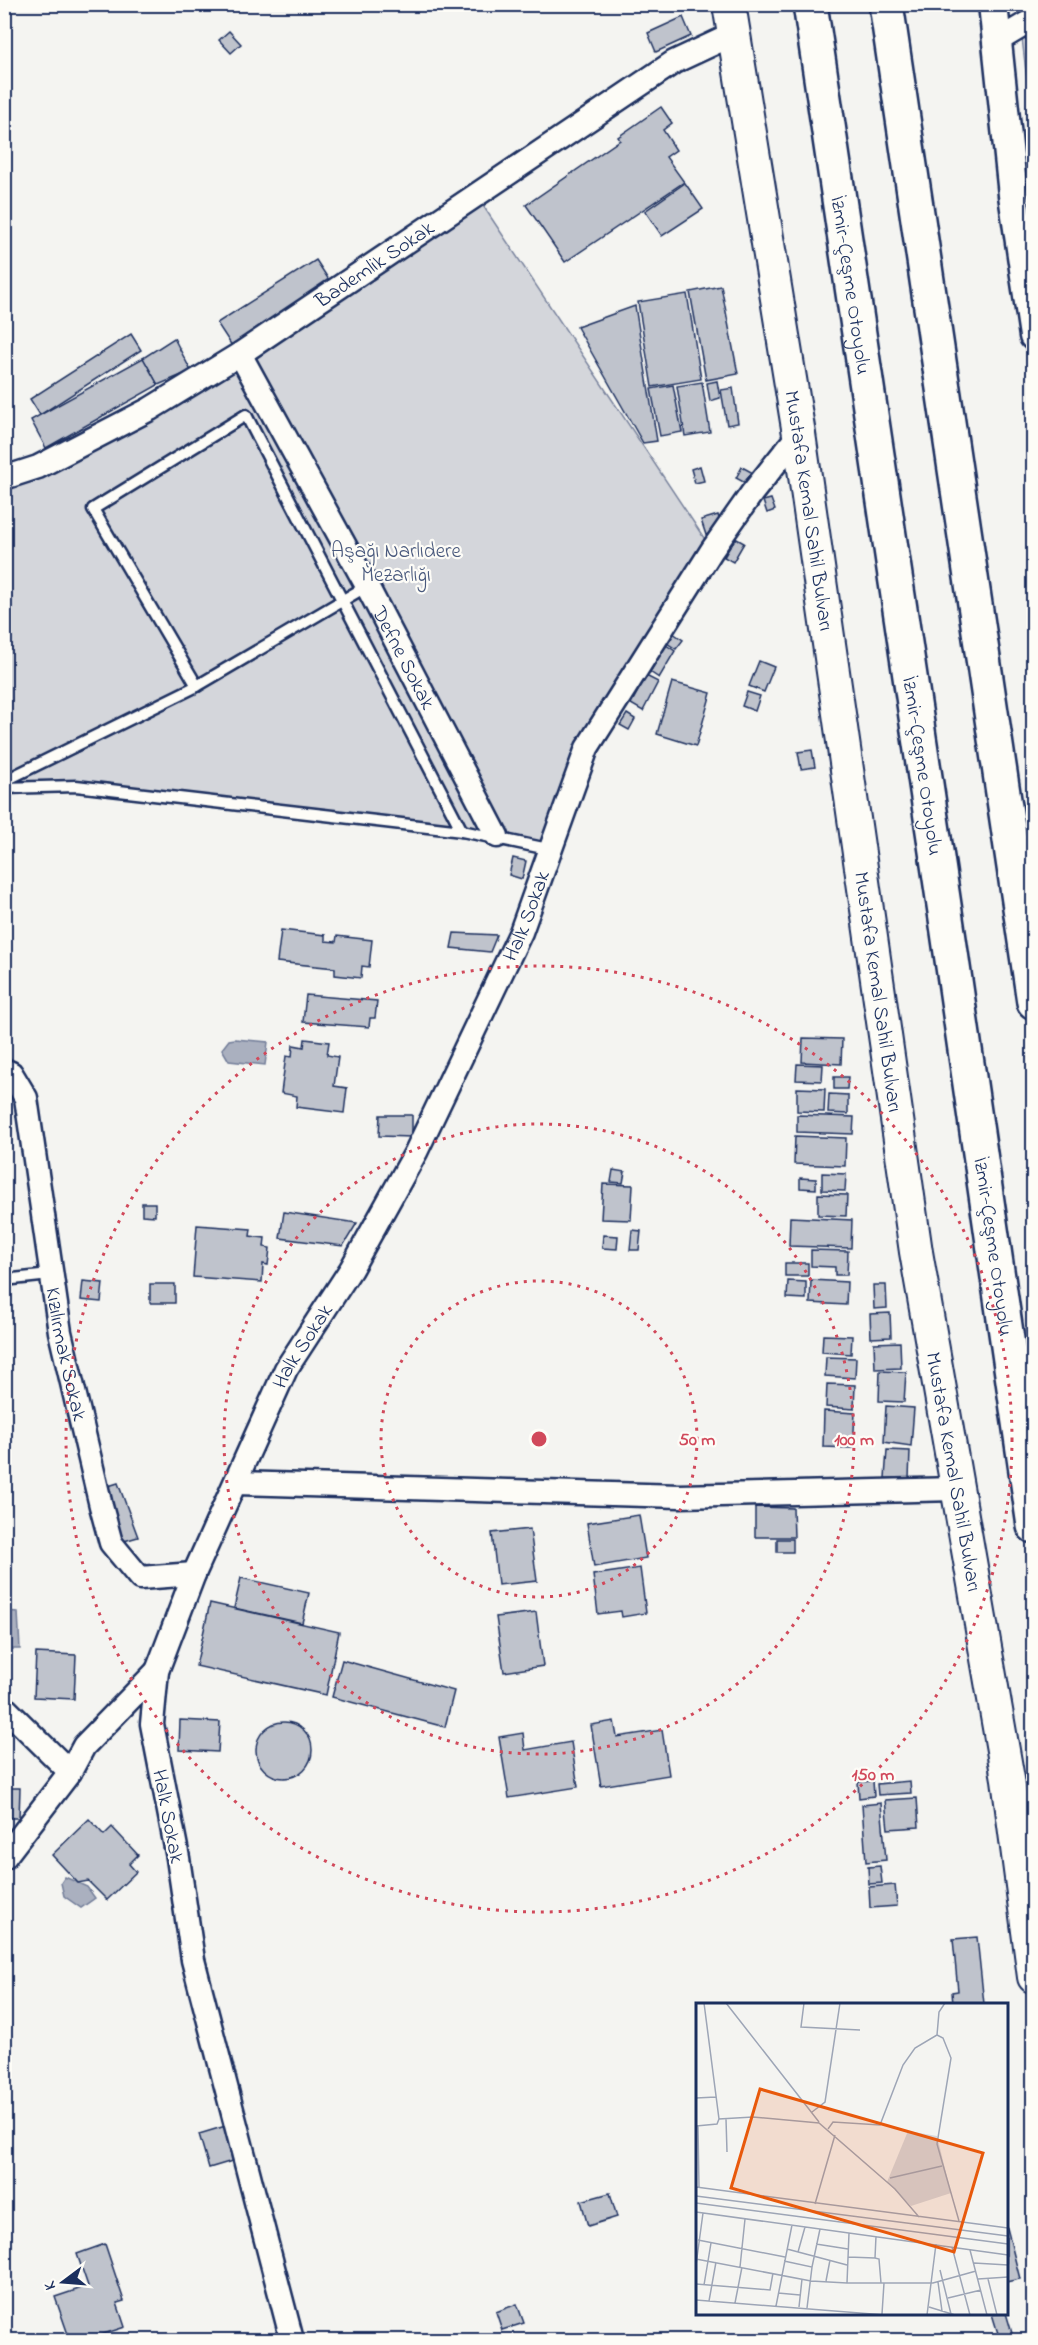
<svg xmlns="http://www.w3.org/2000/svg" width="1038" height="2345" font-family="'Indie Flower',sans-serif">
	<rect width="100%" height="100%" fill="#f4f4f1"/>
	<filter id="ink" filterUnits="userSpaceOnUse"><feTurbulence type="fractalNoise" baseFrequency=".0167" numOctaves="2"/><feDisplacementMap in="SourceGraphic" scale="12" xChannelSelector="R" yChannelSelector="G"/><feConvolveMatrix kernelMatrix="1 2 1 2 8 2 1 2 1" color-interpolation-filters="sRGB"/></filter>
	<g filter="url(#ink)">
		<g fill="#d4d6db" stroke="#78829c" stroke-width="1.5">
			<path d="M1033,31V131L1022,38Z"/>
			<path d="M476,195L712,550L587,748L548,849L497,836L76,786L5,788L4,478L38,467Z"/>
		</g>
		<g fill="#aab0bf" stroke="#717c98" stroke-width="1.5">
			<path d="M235,1039L268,1042L265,1065L229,1061L222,1049L229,1040Z"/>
			<path d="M5,1611L18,1612L20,1649H5Z"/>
			<path d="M65,1877L87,1887L95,1898L81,1908L64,1896L61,1883Z"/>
		</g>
		<g fill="#bfc3cc" stroke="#1b2f5e" stroke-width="1.5">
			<path d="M683,17L691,36L656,52L648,33Z"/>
			<path d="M229,31L241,44L231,53L219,40Z"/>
			<path d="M661,107L672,123L663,130L676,150L666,157L684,182L565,262L526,205L620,140L618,137Z"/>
			<path d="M685,183L703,209L662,236L645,211Z"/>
			<path d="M316,260L331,283L232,346L217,323Z"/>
			<path d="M721,286L738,374L706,380L690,292Z"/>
			<path d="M687,294L701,379L652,387L638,302Z"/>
			<path d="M635,306L657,441L643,443L577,327Z"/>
			<path d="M131,334L141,350L40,415L30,399Z"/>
			<path d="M174,338L191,371L158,385L143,358Z"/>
			<path d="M143,358L158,385L46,448L31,420Z"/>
			<path d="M717,381L720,398L710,401L707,383Z"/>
			<path d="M702,382L710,432L685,436L677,386Z"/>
			<path d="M673,385L682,432L660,436L651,389Z"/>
			<path d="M733,388L738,423L727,425L721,390Z"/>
			<path d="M700,466L704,481L695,483L691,469Z"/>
			<path d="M742,467L755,474L749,485L736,478Z"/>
			<path d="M771,499L775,510L767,513L763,501Z"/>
			<path d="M718,515L722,530L706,535L701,520Z"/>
			<path d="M735,538L744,543L733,562L724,557Z"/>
			<path d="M673,633L683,640L676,649L667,643Z"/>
			<path d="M666,645L675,651L659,678L650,672Z"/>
			<path d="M759,661L774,667L764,692L749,686Z"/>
			<path d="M646,676L658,682L643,711L631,704Z"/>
			<path d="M672,682L711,693L696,746L657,734Z"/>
			<path d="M747,692L760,696L755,711L742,706Z"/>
			<path d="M627,714L635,719L629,730L620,725Z"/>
			<path d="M812,750L815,767L801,769L798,752Z"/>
			<path d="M513,858L526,861L522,879L509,875Z"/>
			<path d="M281,930L325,935V941L336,942L337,936L372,940L369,967L362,966L361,978L335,975V968L277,962Z"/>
			<path d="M454,933L497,935L490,952L451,948Z"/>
			<path d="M306,995L377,1001L375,1018H370L369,1027L303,1022Z"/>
			<path d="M803,1038L842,1039L841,1064L802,1062Z"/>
			<path d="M305,1039L329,1042L327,1055L338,1057L334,1086L347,1088L344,1113L296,1107L297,1096L281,1093L286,1056L292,1057L293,1045L304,1047Z"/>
			<path d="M797,1064L823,1065L822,1081L796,1080Z"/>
			<path d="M834,1077H848L847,1089H834Z"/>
			<path d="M797,1088L825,1089L824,1112L797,1111Z"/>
			<path d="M829,1094L848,1095V1114L828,1113Z"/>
			<path d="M380,1115H412V1137L379,1136Z"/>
			<path d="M797,1115L854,1117L853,1134L797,1132Z"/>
			<path d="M795,1136L846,1138L845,1166L794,1164Z"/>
			<path d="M613,1170L625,1172L623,1183L611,1182Z"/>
			<path d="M822,1173L846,1174L845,1191L822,1190Z"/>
			<path d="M800,1178L816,1179V1189L800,1188Z"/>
			<path d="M603,1184L633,1185L631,1220L601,1219Z"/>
			<path d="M818,1194L847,1195L846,1216L818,1215Z"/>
			<path d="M142,1203H155V1216L142,1215Z"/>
			<path d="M284,1212L357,1223L343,1246L280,1238Z"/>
			<path d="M790,1217L852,1220L851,1248L789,1246Z"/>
			<path d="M197,1225L251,1229L250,1236L265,1238L264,1247L270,1248L268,1265L263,1264L262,1282L193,1277Z"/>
			<path d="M632,1230L641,1231L639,1250H630Z"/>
			<path d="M603,1235L618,1236L617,1249L602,1248Z"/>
			<path d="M811,1250L848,1251L847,1275H835V1267L811,1266Z"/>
			<rect x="785" y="1263" width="23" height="13"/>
			<path d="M811,1280L847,1282L846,1305L810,1303Z"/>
			<path d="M83,1281L103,1283L101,1302L81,1300Z"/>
			<path d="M788,1281L806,1282V1299L787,1298Z"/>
			<rect x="150" y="1284" width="25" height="19"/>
			<path d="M873,1285H886L887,1308L874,1309Z"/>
			<path d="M890,1313L891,1337L871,1338L870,1314Z"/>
			<path d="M823,1335L852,1336L851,1354L822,1352Z"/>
			<path d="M900,1342L901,1368L875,1369L874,1343Z"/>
			<path d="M826,1357L856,1358L855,1378L825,1376Z"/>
			<path d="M880,1371L906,1372L904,1402L879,1401Z"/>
			<path d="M827,1384L855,1385L854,1409L826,1407Z"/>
			<path d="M886,1406L914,1408L911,1446L884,1442Z"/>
			<path d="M824,1411L855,1413L853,1448L823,1447Z"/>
			<path d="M887,1450L910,1451L909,1479L885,1478Z"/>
			<path d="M118,1483L138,1537L117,1543L102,1488Z"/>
			<path d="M755,1507L793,1508L794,1537H755Z"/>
			<path d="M639,1515L646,1558L594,1567L587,1523Z"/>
			<path d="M530,1529L537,1581L498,1585L492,1533Z"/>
			<rect x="777" y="1539" width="16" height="13"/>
			<path d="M640,1568L646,1613L622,1617L621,1611L598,1614L593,1575Z"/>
			<path d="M241,1578L309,1593L302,1623L234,1608Z"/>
			<path d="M210,1603L339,1632L326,1695L196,1666Z"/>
			<path d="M536,1612L543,1666L504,1672L496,1617Z"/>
			<path d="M36,1653L76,1655L74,1699L34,1697Z"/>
			<path d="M342,1660L454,1691L445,1727L332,1697Z"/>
			<path d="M180,1720L220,1722L218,1752L179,1750Z"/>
			<path d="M614,1721L617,1737L662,1730L669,1775L601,1786L591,1725Z"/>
			<circle cx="284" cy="1750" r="28"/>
			<path d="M523,1733L525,1750L571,1742L578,1787L509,1798L499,1737Z"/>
			<path d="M873,1781L874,1796L859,1798L858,1782Z"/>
			<path d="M910,1781L911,1793L878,1795L877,1784Z"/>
			<path d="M4,1788H20L19,1818H4Z"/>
			<path d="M917,1798L919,1827L888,1829L885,1800Z"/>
			<path d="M881,1803L886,1860L866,1862L862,1805Z"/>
			<path d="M89,1819L104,1835L112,1827L138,1855L129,1864L136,1872L107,1900L88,1881L78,1883L52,1855Z"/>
			<path d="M880,1866L882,1883L869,1884L868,1867Z"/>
			<path d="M895,1885L897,1906L870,1908L869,1887Z"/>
			<path d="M977,1937L984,2004H953L952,1992L958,1991L953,1939Z"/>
			<path d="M229,2125L239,2159L209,2168L199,2134Z"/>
			<path d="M610,2193L617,2217L588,2226L581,2201Z"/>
			<path d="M1006,2224L1020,2279L1006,2282Z"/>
			<path d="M105,2244L124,2301L117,2303L125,2327L85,2340H70L55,2297L88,2286L77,2254Z"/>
			<path d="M517,2304L524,2323L502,2330L496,2312Z"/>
			<path d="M1006,2313L1014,2340H1000L992,2314Z"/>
		</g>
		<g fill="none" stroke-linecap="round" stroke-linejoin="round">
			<g stroke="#1b2f5e" stroke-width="15">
				<g id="service">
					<path d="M197,686L93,509L246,415L462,831"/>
					<path d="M4,781L197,686L367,586"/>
					<path d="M4,788L76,786L462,831L548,849"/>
					<path d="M4,1280L50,1275"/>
				</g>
			</g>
			<g stroke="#1b2f5e" stroke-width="27">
				<g id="minor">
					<path d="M997,41L1034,19"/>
					<path id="s1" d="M240,354L367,586L497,836"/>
					<path id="s2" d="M4,478L38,467L150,409L240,354L674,62L734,34"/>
					<path id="s3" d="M4,1070L11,1073L26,1098L60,1332L101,1506L111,1543L140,1578L194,1574"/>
					<path d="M236,1483L680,1496L956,1489"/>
					<path d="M4,1707L70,1772"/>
					<path d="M4,1858L70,1772L84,1746L157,1671"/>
					<path id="s4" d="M292,2340L193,1960L178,1858L152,1724L157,1671L194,1574L286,1369L351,1269L416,1152L521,932L587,748L712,550L752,493L799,434"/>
				</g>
			</g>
			<g stroke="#1b2f5e" stroke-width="33">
				<path id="tertiary" d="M993,4L1013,195L1034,336"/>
			</g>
			<g stroke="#1b2f5e" stroke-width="36">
				<g id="secondary">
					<path id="s5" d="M729,4L799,434L916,1252L1008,1779L1034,1977"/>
				</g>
			</g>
			<g stroke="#1b2f5e" stroke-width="38">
				<g id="motorway">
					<path id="s6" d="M810,4C884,512 963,1018 1034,1526"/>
					<path d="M886,4L1034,1002"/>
				</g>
			</g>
			<use href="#service" stroke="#fdfcf7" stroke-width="10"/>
			<use href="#minor" stroke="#fdfcf7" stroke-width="22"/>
			<use href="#tertiary" stroke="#fdfcf7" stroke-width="28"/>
			<use href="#secondary" stroke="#fdfcf7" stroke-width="32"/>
			<use href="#motorway" stroke="#fdfcf7" stroke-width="33"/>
		</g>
	</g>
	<g fill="none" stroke="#d1495b" stroke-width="3" stroke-dasharray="3 6">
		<circle cx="539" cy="1439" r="158"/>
		<circle cx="539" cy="1439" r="315"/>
		<circle cx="539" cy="1439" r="473"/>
	</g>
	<g text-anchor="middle" stroke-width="4.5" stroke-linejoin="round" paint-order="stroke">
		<g font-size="21" fill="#1b2f5e" stroke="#fdfcf7">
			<text dy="7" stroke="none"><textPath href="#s2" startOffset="429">Bademlik Sokak</textPath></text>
			<text dy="7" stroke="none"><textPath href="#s6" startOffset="284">İzmir-Çeşme Otoyolu</textPath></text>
			<text dy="7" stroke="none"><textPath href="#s5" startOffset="513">Mustafa Kemal Sahil Bulvarı</textPath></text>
			<text dy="7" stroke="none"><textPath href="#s1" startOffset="345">Defne Sokak</textPath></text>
			<text dy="7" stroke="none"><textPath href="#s6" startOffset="770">İzmir-Çeşme Otoyolu</textPath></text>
			<text dy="7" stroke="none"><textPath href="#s4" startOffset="1528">Halk Sokak</textPath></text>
			<text dy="7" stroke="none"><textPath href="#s5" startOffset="999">Mustafa Kemal Sahil Bulvarı</textPath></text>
			<text dy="7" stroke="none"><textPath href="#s6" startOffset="1256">İzmir-Çeşme Otoyolu</textPath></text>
			<text dy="7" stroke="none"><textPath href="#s4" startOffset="1042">Halk Sokak</textPath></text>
			<text dy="7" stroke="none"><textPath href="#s3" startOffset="296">Kızılırmak Sokak</textPath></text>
			<text dy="7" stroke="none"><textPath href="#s5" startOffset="1485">Mustafa Kemal Sahil Bulvarı</textPath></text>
			<text transform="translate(169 1816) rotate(79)" y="7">Halk Sokak</text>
		</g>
		<g font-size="21" fill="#49597d" stroke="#fdfcf7">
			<text x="396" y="557">Aşağı Narlıdere<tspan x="396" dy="24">Mezarlığı</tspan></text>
		</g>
	</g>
	<g transform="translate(696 2003)">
		<rect width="312" height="312" fill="#f4f4f1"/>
		<path d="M212,128L241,133L255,190L215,203L191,179Z" fill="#d4d6db"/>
		<path fill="none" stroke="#9da5b6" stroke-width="1.5" d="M8,0L23,116M30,0L123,119M108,0L105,24L164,27M241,32L247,35L255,55L241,141L263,218M0,95L20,94M116,109L129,99L144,0M30,116L31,149M0,123L21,121L23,116L57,114L123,120L199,186L223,214M2,123L3,185M132,126L137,119L184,122L207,62L219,45L241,32L243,9L249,0M194,175L246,163M0,184L312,225M0,193L312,233M0,200L312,241M119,201L139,132M0,209L312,252M2,237L89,254M120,241L152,246M256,244L274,312M91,246L151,262M274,247L291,312M102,249L109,224M152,254L179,255M179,255L183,256L185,280M179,255L180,233M0,256L115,278L151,280H237L280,268M88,258L116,264L111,305M278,260L312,262M0,262L7,210M44,264L49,216M116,264L124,226M244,267L255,311M282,276L312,274M292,276L301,312M130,278L134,257M242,279L246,308M151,280L153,230M0,281L74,287L77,270M8,282L15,240M82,290L104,292M252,295L285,287M0,297L189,312M13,298L20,259M39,300L46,264M80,303L96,222M103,304L106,276M233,304L259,312M186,311L188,280M231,312L240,241"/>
		<path fill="#e8590c" fill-opacity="0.15" stroke="#e8590c" stroke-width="3" d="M64,86L287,150L258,249L35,185Z"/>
		<rect width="312" height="312" fill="none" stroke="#1b2f5e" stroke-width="3"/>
	</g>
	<circle cx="539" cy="1439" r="9" fill="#d1495b" stroke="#fdfcf7" stroke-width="3"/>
	<g font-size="18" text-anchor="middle" font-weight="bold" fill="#d1495b" stroke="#fdfcf7" stroke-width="4.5" stroke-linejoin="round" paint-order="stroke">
		<text x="697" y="1445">50 m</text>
		<text x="854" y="1445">100 m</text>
		<text x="873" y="1780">150 m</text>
	</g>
	<rect width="1038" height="2345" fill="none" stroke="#fdfcf7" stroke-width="24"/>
	<rect x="12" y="12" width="1014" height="2321" fill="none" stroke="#1b2f5e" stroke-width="2" filter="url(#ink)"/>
	<g transform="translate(63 2282) rotate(254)" stroke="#fdfcf7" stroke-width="4.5" paint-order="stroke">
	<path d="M0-4.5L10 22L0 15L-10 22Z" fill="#1b2f5e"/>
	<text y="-9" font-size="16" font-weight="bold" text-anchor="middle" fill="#1b2f5e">K</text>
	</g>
</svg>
